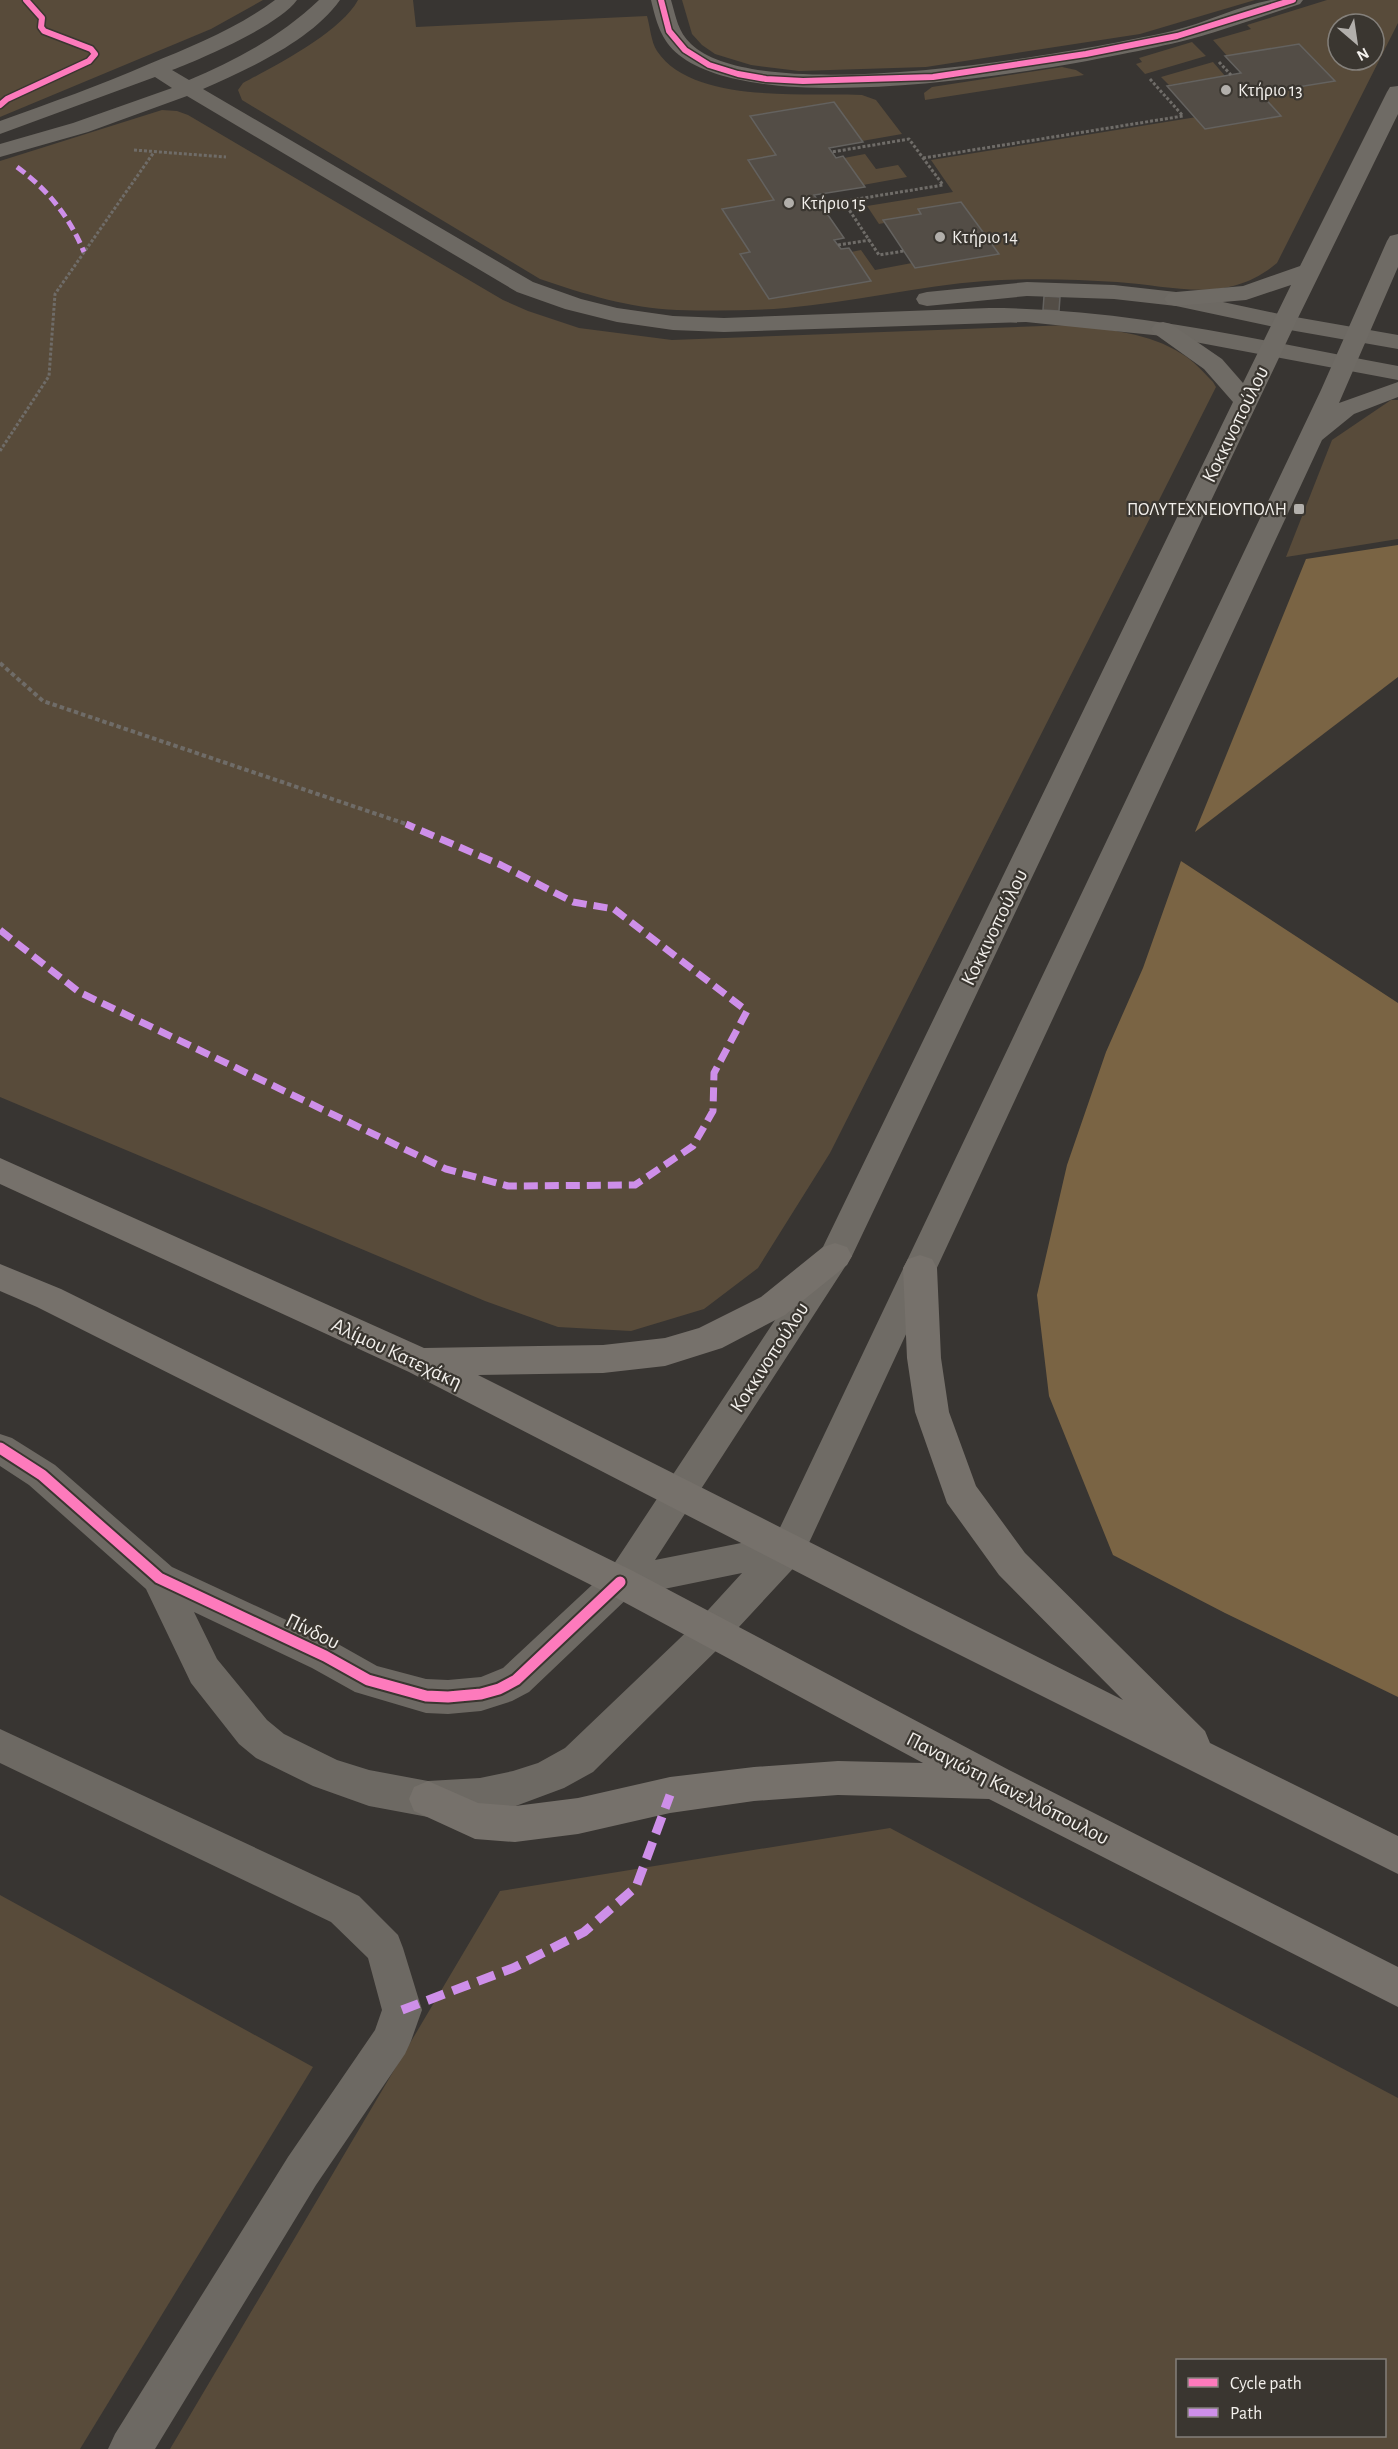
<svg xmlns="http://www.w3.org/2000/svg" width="1398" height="2449" font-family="'Alegreya Sans',sans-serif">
	<rect width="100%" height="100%" fill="#383532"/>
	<g fill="#584b3a" fill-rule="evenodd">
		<path d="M0,0H263L211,29L0,117Z"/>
		<path d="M358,0H413L416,27L647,16C650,26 651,42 657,51C693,105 806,92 862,95L876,100L902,134L862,141L833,102L750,116L776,155L748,160L774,200L722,209L750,252L741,254L769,299L871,281L851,252L861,250L875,270L912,263L915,268L998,254L961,202L918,209L921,214L883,220L884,223L879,224L867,206L953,192L931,160L1209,115L1245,76L1213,40L1251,29L1247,25L1327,0H1398V23L1277,263C1227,305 1176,286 1117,282C1073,279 1028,278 985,281C918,286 853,302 786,308C750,311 713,311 677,310C629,308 584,294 540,279L242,100L238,90L243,83C275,66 341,32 358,0ZM1338,24H1374V60H1338Z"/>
		<path d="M682,0H1255L1140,34L926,67L799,71L751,65L715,54L702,45L692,34Z"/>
		<path d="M1192,42L1206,56L1145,74L1136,64L1142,62L1139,58Z"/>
		<path d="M1213,62L1225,76L1169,85L1161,77Z"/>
		<path d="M1062,67L1076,70L1084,75L925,100L924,93L932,87Z"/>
		<path d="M162,110L177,111L188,115L503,300L528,311L579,328L672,340L1069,325C1107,329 1150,333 1182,354C1194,361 1204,373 1213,382L1216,387L830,1153L758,1268L704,1309L631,1331L558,1327L485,1301L0,1097V161Z"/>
		<path d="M865,154L876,169L898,165L907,177L863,185L844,158Z"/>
		<path d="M1391,400H1398V539L1286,557L1332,440Z"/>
		<path d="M890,1828L1398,2098V2449H170L500,1891ZM1178,2360H1384V2436H1178Z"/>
		<path d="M0,1895L313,2067L80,2449H0Z"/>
	</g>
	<g fill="#7a6444">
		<path d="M1398,545V677L1195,832L1306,559Z"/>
		<path d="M1181,861L1398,1003V1697L1225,1613L1113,1555L1049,1396L1037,1295L1067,1165L1106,1052L1143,968Z"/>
	</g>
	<g fill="#534d46" stroke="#64625f" stroke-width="1.5">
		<path d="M1299,44L1335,81L1260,93L1281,116L1205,129L1167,86L1241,73L1225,56Z"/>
		<path d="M834,102L863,142L829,148L836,158L843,156L865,187L814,195L844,238L834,240L841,249L849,248L871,281L769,299L740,254L750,252L722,209L774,200L748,160L776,155L750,116Z"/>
		<path d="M961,202L999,254L915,268L883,220L921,214L918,209Z"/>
		<path d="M1044,296L1060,297L1059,311L1043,310Z"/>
	</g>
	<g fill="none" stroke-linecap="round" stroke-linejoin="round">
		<g stroke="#6f6c68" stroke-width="3" stroke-dasharray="3 2" stroke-linecap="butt">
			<path d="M1219,62L1231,75"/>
			<path d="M134,150L226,157"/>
			<path d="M923,158L1183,116L1150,79"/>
			<path d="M844,202L879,255L904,251"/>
			<path d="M821,205L943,185L909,139L832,152"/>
			<path d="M838,245L870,240"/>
			<path d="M0,451L49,376L55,294L154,152"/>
		</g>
		<path stroke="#6f6c68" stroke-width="4" stroke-dasharray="4.5 3" stroke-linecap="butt" d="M0,663L43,701L406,824"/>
		<g fill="#6d6963" fill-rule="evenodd">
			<path d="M275,0H297C278,26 203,58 172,70L189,80C237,60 281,36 319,0H340C311,41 248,69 203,89L533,282L581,299L617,308L673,316L724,318L989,308C1127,308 1263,341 1398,366V380L1163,336L1026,322L724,332L673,330L617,322L565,309L517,292L187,96L88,132L0,157V144L73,123L172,88L155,77L0,134V121C50,103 101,85 149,64C193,46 236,29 275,0Z"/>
			<path d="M1027,282L1114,285L1176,292L1284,315L1398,335V349L1284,329L1176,306L1114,299L1027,296L927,306L919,304L916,299L919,294L927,292Z"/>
			<path d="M0,1729L359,1896L398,1935L403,1948L422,2010L411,2041L405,2054L316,2185L155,2449H108L115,2434L288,2157L375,2030L382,2010L368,1958L331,1922L0,1763Z"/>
		</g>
		<path fill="#6d6963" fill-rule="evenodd" d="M651,0H671C676,17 678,32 691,44C760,110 1080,52 1172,31C1205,23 1238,6 1271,0C1281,0 1293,0 1303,0L1300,4C1260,17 1220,32 1179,42C1072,67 766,124 679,55C661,41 656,21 651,0Z"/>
		<path fill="#6d6963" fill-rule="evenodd" d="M0,1434L12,1438L55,1465L172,1567L338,1644L377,1666L426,1679L448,1680L481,1677L503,1668L607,1571L620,1566L633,1571L638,1582L633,1593L529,1692L512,1701L481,1711L448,1714L426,1713L355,1692L312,1668L194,1612L217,1659L267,1720L284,1734L337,1760L369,1770L428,1781L480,1778L513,1771L538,1763L565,1748L699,1620L712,1615L725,1620L731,1631L725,1642L593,1772L564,1788L513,1807L480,1814L428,1817L369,1806L313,1786L256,1758L239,1744L191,1683L146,1589L29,1485L0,1466Z"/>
		<path fill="#6f6b65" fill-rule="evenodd" d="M1398,86V114L1296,322L852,1256L655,1560L776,1536L1321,390L1387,241L1390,236L1398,234V267L1339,403L1398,382V397L1354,414L1322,440L801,1560L725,1642L712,1647L699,1642L693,1631L699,1620L742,1573L620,1598L607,1593L602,1582L822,1249L1233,402L1204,369L1155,334L1151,329L1155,324L1163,322L1171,324L1222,359L1243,383L1291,285L1246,300L1176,306L1168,304L1164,299L1168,294L1176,292L1243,286L1300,266L1387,92L1390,87Z"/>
		<g fill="#76716b" fill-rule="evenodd">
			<path d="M0,1158L424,1348L603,1345L665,1338L699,1328L761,1297L823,1247L835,1243L847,1247L852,1256L847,1265L785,1315L722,1348L665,1366L603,1373L478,1375L1123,1700L999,1575L947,1503L915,1412L907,1358L903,1268L908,1259L920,1255L932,1259L937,1268L941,1358L949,1412L976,1486L1025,1553L1205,1731L1210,1743L1398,1836V1874L910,1630L409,1372L0,1184Z"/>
			<path d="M0,1264L61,1289L633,1571L1009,1770L1398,1967V2007L989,1799L838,1795L754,1801L670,1813L578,1834L515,1842L475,1839L414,1811L409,1799L414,1787L428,1781L478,1803L515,1806L578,1798L670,1777L754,1767L838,1761L923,1763L607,1593L37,1307L0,1291Z"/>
		</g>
		<path stroke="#ce8fe9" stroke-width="5" stroke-dasharray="10 5" stroke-linecap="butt" d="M17,167C48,190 69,216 84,252"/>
		<path stroke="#ce8fe9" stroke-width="7" stroke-dasharray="14 7" stroke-linecap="butt" d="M0,930L79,992L446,1169L508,1186L635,1185L693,1146L713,1111L714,1073L747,1011L614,909L573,902L501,865L406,824"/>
		<path stroke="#ce8fe9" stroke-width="9" stroke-dasharray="18 9" stroke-linecap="butt" d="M402,2010L513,1968L584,1932L636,1887L670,1795"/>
		<g stroke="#3a3630" stroke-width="9">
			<g id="cycleway-far1">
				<path d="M661,0L669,31L685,50L709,65L738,74L766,79L803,81L933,77L1086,54L1177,36L1293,0"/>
				<path d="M0,105L7,99L89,61L95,54L91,49L44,31L41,27L42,18L26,0"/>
			</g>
		</g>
		<g stroke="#3a3630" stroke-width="15">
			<path id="cycleway" d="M0,1448L42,1475L159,1578L325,1656L368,1680L426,1696L448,1697L481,1694L499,1689L516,1680L620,1582"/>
		</g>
		<use href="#cycleway-far1" stroke="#fd7abc" stroke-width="6"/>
		<use href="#cycleway" stroke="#fd7abc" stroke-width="11"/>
	</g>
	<g fill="#b2afab" stroke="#3a3630" stroke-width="2">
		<circle cx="1226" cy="90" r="6"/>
		<circle cx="789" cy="203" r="6"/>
		<circle cx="940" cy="237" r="6"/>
		<rect x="1293" y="503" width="12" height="12" rx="3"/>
	</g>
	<g text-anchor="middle" stroke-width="4.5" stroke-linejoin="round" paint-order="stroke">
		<g font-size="18" fill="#f3f0ec" stroke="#3a3630" text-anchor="start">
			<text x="1238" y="96">Κτήριο 13</text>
			<text x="801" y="209">Κτήριο 15</text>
			<text x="952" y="243">Κτήριο 14</text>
			<text x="1287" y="515" text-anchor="end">ΠΟΛΥΤΕΧΝΕΙΟΥΠΟΛΗ</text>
		</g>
		<g font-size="21" fill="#f3f0ec" stroke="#3a3630">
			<text transform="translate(1235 424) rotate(-64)" y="7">Κοκκινοπούλου</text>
			<text transform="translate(994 927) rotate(-64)" y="7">Κοκκινοπούλου</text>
			<text transform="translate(397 1353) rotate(25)" y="7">Αλίμου Κατεχάκη</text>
			<text transform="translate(769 1357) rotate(-57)" y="7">Κοκκινοπούλου</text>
			<text transform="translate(313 1631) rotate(26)" y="7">Πίνδου</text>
			<text transform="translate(1008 1788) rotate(27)" y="7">Παναγιώτη Κανελλόπουλου</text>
		</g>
	</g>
	<rect x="1176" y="2359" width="210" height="78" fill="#3a3630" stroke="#84807b" stroke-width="1.5"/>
	<rect x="1188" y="2378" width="30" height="9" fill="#fd7abc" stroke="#84807b" stroke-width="1.5"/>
	<text x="1230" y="2389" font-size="18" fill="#f3f0ec">Cycle path</text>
	<rect x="1188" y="2408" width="30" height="9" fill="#ce8fe9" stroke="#84807b" stroke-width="1.5"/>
	<text x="1230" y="2419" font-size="18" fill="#f3f0ec">Path</text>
	<g transform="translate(1356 42) rotate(151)"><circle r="28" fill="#3a3630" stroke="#84807b" stroke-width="1.5"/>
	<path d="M0-4.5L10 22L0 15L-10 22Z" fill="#b2afab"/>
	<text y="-9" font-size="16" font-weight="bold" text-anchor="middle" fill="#f3f0ec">N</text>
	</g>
</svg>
